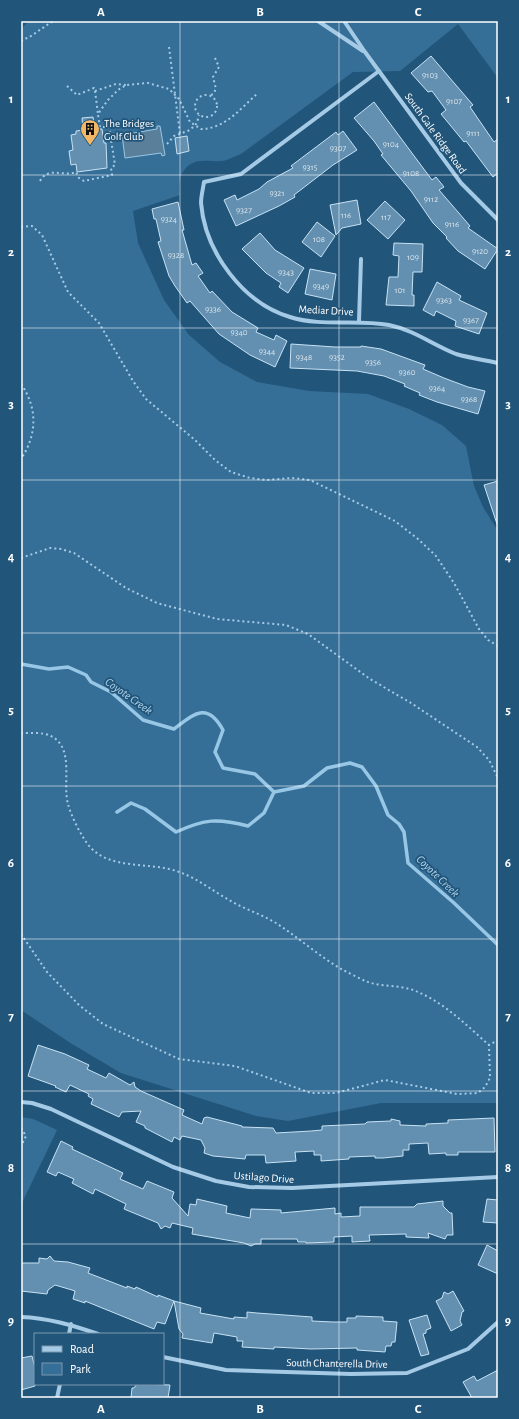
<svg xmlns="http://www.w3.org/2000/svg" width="519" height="1419" font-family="'Alegreya Sans',sans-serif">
	<rect width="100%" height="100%" fill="#22557a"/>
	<g fill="#356f98">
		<path d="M29,21H498V78L458,24L400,71L353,72L241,154C235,156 227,161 221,161C214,162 208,160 202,161C184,161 176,180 180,195L133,211L138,243L164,300L189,335L220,362L257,382L309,391L368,394L409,409L442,425L466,446L474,486L483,507L498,531V1103H381L288,1121L256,1116L121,1073L72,1044L21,1010V29Z"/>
		<path d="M21,1117L33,1119L57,1130L21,1205Z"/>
	</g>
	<path fill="#5a7f9a" stroke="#98c7e6" d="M157,126H160L165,155L162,156L161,153L125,158L122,135L157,129Z"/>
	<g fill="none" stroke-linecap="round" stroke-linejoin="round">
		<g stroke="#98c7e6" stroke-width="3.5">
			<path d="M21,664L49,669L68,667L86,675L91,682L111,692L143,720L174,729C194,714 207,701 223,730L215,752L223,768L255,774L274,792"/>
			<path d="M274,792L304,786L327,768L350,763L362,767L376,786L388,815L399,824L404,832L408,863L454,903L498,945"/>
			<path d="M117,812L131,803L145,809L176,832C205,819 217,818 248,826L264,813L274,792"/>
		</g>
	</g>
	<g fill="#6390b0" stroke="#c7e2f4">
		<path d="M431,56L473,105L470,107L494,142L498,139V173L493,177L466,141L464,142L441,114L446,110L432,91L428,92L411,73Z"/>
		<path d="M374,102L432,180L436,177L444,187L439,190L470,226L468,228L498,249L485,269L458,251L446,238L447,237L433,223L411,191L381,155L383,154L374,141L354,118Z"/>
		<path d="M93,117L95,129H102L104,143H106L107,168L77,172L76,164L71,165L69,151L73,150L71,135L76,134V131L83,130L82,118Z"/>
		<path d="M343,131L357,150L333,165L294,195L295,197L279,206L236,226L224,200L235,195L237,200L259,189L267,182L293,168L291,166L336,132L338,135Z"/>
		<path d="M187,136L189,151L177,154L175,138Z"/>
		<path d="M357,200L361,224L342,228L336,235L330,205Z"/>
		<path d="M385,201L405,220L388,239L367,220Z"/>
		<path d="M178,202L184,230H182L192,265L196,263L203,273L198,276L210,293L212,291L232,312L258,328L256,332L274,340L276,335L287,341L275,367L250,355L219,334L190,301L187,303L175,286L169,276L158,242L161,241L156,219H154L152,209Z"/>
		<path d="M317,222L335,236L321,257L302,242Z"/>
		<path d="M260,233L275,250L304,268L288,293L279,287L281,283L266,273L242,249Z"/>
		<path d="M394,243L423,244L422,272H413L412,295H414V306L386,305L389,277H398L399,256L393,255Z"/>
		<path d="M310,269L336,274L332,300L305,294Z"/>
		<path d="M437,282L461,296L459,300L487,313L479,334L455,326L456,321L436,311L434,316L423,310Z"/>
		<path d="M291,344L335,347H361V346L381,349L425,365L423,369L444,378L468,387L485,391L478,414L437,402L419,395L420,393L404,386L405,384L384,376L357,371L290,368Z"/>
		<path d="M498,481V523L497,524L484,485Z"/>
		<path d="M38,1045L65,1054L89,1065L87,1069L106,1078L109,1073L130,1085L134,1082L135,1087L141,1091L184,1110L182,1115L202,1124L204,1118L207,1117L242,1126V1127L273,1128L276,1133L311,1131L322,1130V1126L365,1124L367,1122L391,1121V1119L400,1121V1125L426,1126V1124L448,1123V1120L494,1118L495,1152H458V1155H446V1153L429,1154L428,1143L409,1144V1150H403V1156L383,1158H375V1156L349,1157V1159L321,1161V1155H314V1151L295,1152L296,1161L266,1163L265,1155H246L245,1159L213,1156L204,1153L205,1148L201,1140L182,1136L180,1140L174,1137L172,1142L145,1128V1126L136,1122L141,1111L122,1112L119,1117L91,1104L93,1099L88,1096L89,1094L70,1085L66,1092L55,1087L56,1086L28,1076Z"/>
		<path d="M61,1141L73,1147L72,1149L123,1173L120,1179L143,1189L147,1181L174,1192L172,1198L188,1216L190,1204L196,1205L197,1199L227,1206L226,1213L250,1218L251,1209H252L281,1210V1213L335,1208V1214L341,1213V1217L360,1216V1207H414L417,1204L443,1201V1206L450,1213H452L453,1235H447L445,1239L428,1233L429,1238L406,1237V1234L369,1235L370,1241L352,1242V1236L334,1237V1242L306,1243V1242H298L297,1239H261V1244H255L251,1246L244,1243L192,1234L193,1228L172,1223L170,1228L165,1226L161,1229L158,1223L124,1209L126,1204L95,1189L93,1194L72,1183L74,1179L58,1172L56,1176L47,1172Z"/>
		<path d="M487,1199L498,1200V1223L483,1222Z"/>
		<path d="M487,1245L498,1251V1274L478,1265Z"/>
		<path d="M50,1256L54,1261L68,1262L90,1268L88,1273L127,1288V1286L135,1289L136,1287L158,1297V1295L174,1301L201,1308L200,1313L234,1319V1317L247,1318V1312L257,1313L312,1317V1321L333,1322H347V1318H356V1316L383,1317V1321L397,1322L395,1342H392L391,1346H386L385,1352L357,1350V1348L311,1349L274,1347V1349L242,1347L243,1341H237V1337L214,1333L212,1343L182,1338L183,1334L179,1329L174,1301L165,1324L157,1322L154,1329L85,1301V1303L73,1299L75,1291L72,1290L55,1285L48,1290L47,1294L21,1291V1263H39V1258L47,1259Z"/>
		<path d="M453,1291L464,1311L462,1312L460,1321L462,1325L451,1331L436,1301L442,1298L444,1292L448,1294Z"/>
		<path d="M427,1315L431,1328L426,1330V1333L423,1334L429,1354L421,1356L409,1320Z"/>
		<path d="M32,1356L35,1368V1386L21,1390V1358Z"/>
		<path d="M498,1370V1396L494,1398H472L463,1382L474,1376L477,1381Z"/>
		<path d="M137,1384L170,1385L168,1398H131L132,1388H134Z"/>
	</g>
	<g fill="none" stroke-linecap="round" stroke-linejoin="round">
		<g stroke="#a4cae5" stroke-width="2" stroke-dasharray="2 3" stroke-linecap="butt">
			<path d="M21,41L31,36L53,21"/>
			<path d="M169,47L180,134"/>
			<path d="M67,86L77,95L94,88L95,91L116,84L126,85"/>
			<path d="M95,91L98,114"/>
			<circle cx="206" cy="106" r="11"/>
			<path d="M211,95L213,94L216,89L213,77L219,67L215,58"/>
			<path d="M167,144L174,136L190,130L197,123L199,115"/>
			<path d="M40,181C48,166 64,177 76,172L79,178L84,181L112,175L111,168L115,165L109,127H100L98,115L100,111L108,100L118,90L126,85L148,83L169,89L179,99L190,122L201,129C225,129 241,108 258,93"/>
			<path d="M21,227L32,226L42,235L68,292L99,323L133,381L146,399L195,440L215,460L231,472L250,478L266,480L292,478L310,480L395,521L418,539L436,556L454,583L479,629L488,640L498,646"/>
			<path d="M21,384C38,408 37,435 21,459"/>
			<path d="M21,558L50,548L61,549L74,553L126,588L157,603L217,619L286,625L308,634L370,679L411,703L477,747L489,760L498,778"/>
			<path d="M21,733C30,733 43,732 51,736C75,748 62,783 68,804C71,816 82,838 90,847C112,871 151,861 179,872C197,878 213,891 229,900C244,909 261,914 276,923C299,938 320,957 343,970C351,974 360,979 368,982C382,987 399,985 413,990C443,1001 466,1025 489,1045"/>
			<path d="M21,934L47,972L79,1005L103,1024L179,1059L235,1066L311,1093H336L385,1080L457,1094L478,1093L485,1087L490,1078L489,1045L498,1040"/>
			<path d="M21,1128L26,1136L21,1146"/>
		</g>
		<g stroke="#a4cae5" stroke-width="4">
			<path d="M318,21L363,51"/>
			<path d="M344,21L365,52L461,183L498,220"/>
			<path d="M379,71L241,174L204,182C203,189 201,196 201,203C205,252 243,303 290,317C321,327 357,319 389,325C414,330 433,345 456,354C470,358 484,360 498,363"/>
			<path d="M359,321L361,259"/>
			<path d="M21,1102L32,1103L51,1109L173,1167L216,1181L249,1187L292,1188L498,1177"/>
			<path d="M21,1317C48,1318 72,1325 98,1334"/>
			<path d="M69,1334L71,1324"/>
			<path d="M163,1357L226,1370L351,1374L407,1373L468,1349L498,1322"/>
			<path d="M57,1398L60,1384"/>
		</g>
	</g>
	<path fill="none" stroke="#fff" stroke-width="1" stroke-opacity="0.55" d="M180,21V1398M339,21V1398M21,175H498M21,328H498M21,480H498M21,633H498M21,786H498M21,939H498M21,1091H498M21,1244H498"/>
	<defs>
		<g id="building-pin" transform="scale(1)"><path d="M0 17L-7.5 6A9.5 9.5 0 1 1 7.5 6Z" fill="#f1b666" stroke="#22557a"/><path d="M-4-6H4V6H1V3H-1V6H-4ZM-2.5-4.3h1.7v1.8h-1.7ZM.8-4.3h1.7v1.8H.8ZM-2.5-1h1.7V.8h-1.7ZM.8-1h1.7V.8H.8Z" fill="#111"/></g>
	</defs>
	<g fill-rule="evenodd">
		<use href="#building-pin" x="90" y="129"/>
	</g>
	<g text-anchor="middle" stroke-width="3.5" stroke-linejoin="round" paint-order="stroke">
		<g font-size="9" fill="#d8e3eb">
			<text x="430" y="78">9103</text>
			<text x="454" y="104">9107</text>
			<text x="473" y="136">9111</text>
			<text x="391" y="147">9104</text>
			<text x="338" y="151">9307</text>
			<text x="310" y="170">9315</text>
			<text x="411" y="176">9108</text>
			<text x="277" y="196">9321</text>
			<text x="431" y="202">9112</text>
			<text x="244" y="213">9327</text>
			<text x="346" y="218">116</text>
			<text x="386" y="220">117</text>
			<text x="169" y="222">9324</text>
			<text x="452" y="227">9116</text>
			<text x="319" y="242">108</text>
			<text x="480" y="254">9120</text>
			<text x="176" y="258">9328</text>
			<text x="413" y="260">109</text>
			<text x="286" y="275">9343</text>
			<text x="321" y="289">9349</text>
			<text x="400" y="293">101</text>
			<text x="444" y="303">9363</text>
			<text x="213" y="312">9336</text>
			<text x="471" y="323">9367</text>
			<text x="239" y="335">9340</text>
			<text x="267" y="354">9344</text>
			<text x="304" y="360">9348</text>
			<text x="337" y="360">9352</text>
			<text x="373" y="365">9356</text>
			<text x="407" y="375">9360</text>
			<text x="437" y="391">9364</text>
			<text x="469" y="402">9368</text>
		</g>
		<g font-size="11" fill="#fff" stroke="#22557a" text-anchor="start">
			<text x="104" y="127">The Bridges<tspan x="104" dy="13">Golf Club</tspan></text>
		</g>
		<g font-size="11" fill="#fff" stroke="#22557a">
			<text transform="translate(436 133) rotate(54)" y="4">South Gale Ridge Road</text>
			<text transform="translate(326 310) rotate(3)" y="4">Mediar Drive</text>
			<text transform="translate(264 1177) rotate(4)" y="4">Ustilago Drive</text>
			<text transform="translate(337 1363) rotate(1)" y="4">South Chanterella Drive</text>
		</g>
		<g font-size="12" font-style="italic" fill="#afd4ed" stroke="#22557a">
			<text transform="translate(129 696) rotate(35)" y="4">Coyote Creek</text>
			<text transform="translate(438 876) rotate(44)" y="4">Coyote Creek</text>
		</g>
	</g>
	<rect width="519" height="1419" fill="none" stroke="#22557a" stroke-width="44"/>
	<rect x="34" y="1333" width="130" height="52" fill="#22557a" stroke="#7a99af"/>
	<rect x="42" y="1346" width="20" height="6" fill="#a4cae5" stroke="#7a99af"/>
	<text x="70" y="1353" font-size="12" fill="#ffffff">Road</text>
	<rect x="42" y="1363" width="20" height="12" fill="#356f98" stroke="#7a99af"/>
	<text x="70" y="1373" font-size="12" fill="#ffffff">Park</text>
	<rect x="22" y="22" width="475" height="1375" fill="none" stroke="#fff" stroke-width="1.5"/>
	<g font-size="13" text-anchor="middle" font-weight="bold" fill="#fff">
		<text x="101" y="16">A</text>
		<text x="260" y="16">B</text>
		<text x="418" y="16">C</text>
		<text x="11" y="103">1</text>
		<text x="508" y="103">1</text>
		<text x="11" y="256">2</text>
		<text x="508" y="256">2</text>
		<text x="11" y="408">3</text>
		<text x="508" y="408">3</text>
		<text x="11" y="561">4</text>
		<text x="508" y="561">4</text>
		<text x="11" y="714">5</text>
		<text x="508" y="714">5</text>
		<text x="11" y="867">6</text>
		<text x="508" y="867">6</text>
		<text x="11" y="1020">7</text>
		<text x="508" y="1020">7</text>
		<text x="11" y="1172">8</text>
		<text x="508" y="1172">8</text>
		<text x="11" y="1325">9</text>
		<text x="508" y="1325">9</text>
		<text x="101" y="1413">A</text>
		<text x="260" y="1413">B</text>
		<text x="418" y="1413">C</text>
	</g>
</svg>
